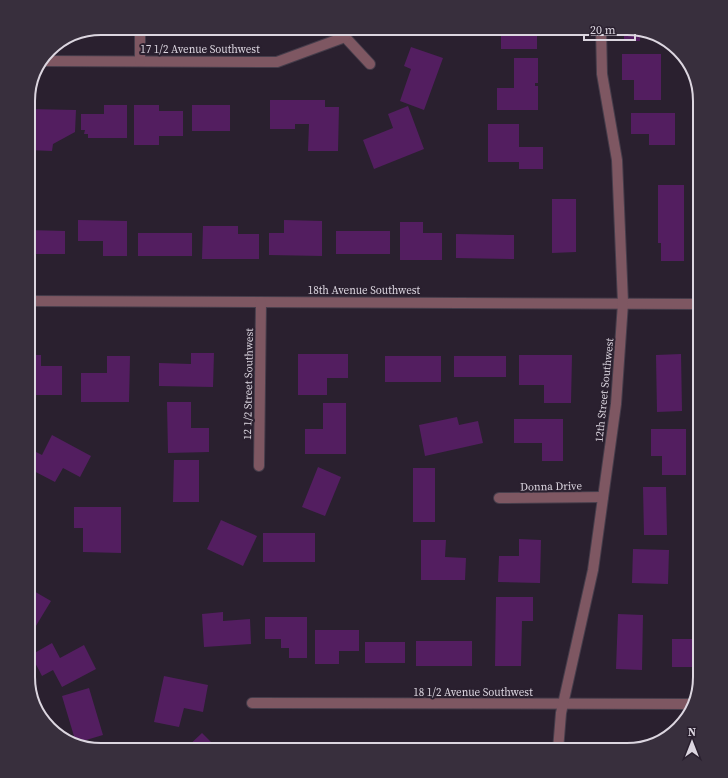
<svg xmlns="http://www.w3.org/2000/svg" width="728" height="778" font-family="'Source Serif 4',serif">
	<rect width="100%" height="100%" fill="#2a202f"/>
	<g fill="#531e60">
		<path d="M394,28H424V31L395,36Z"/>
		<rect x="501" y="28" width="36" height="21"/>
		<path d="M624,28L640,30V41H624Z"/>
		<path d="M411,47L443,58L424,110L400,101L411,69L404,66Z"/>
		<path d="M622,54H661V100H634V80H622Z"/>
		<path d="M514,58H538V83H535V86H538V110H497V88H514Z"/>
		<path d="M270,100H325V107H339L338,151H308L309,124H295V129H270Z"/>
		<path d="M104,105H127V138H88V134H84L85,130H81V114H104Z"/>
		<path d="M134,105H159V111H183V136H159V145H134Z"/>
		<rect x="192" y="105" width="38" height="26"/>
		<path d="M408,106L424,149L374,169L363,140L393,128L388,114Z"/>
		<path d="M28,109L76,110L75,132L53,144L52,151L28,150Z"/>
		<path d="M631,113H675V145H649V134H631Z"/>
		<path d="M488,124H519V147H543V169H519V162H488Z"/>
		<path d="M658,185H684V261H661V243H658Z"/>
		<path d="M552,199H576V252L552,253Z"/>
		<path d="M78,220L127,221V256H103V241H78Z"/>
		<path d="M284,220L322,221V256L269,255V233H284Z"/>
		<path d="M400,222H423V233H442V260H400Z"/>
		<path d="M203,226H238V234H259V259H202Z"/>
		<path d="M28,230L65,231V254H28Z"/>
		<rect x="336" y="231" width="54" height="23"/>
		<rect x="138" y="233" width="54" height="23"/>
		<path d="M456,234L514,235V259L456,258Z"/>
		<path d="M191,353H214L213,387L159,386V363L191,364Z"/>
		<path d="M298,354H348V378H327V395H298Z"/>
		<path d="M681,354L682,411L657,412L656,355Z"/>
		<path d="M28,355H41V366H62V395H28Z"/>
		<path d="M519,355H572L571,403H544V385H519Z"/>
		<path d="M107,356H130L129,402H81V373H107Z"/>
		<rect x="385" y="356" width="56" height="26"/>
		<rect x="454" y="356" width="52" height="21"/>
		<path d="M167,402H191V428H209V452L168,453Z"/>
		<path d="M323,403H346V454H305V429H323Z"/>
		<path d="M457,417L459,425L478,421L483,443L425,456L419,425Z"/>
		<path d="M514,419H563V461H542V443H514Z"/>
		<path d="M651,429H686V475H662V456H651Z"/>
		<path d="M52,435L91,456L80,477L63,468L55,482L28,468V463L34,451L42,455Z"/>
		<path d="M174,460H199V502H173Z"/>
		<path d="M318,467L341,477L325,516L302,507Z"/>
		<rect x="413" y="468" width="22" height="54"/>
		<path d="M643,487H666L667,535H644Z"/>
		<path d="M74,507H121V553L83,552V528H74Z"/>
		<path d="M221,520L257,536L243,566L207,549Z"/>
		<rect x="263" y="533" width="52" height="29"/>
		<path d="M519,539L541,540L540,583L498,582L499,556H519Z"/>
		<path d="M421,540H446L445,557L466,558L465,580H421Z"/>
		<path d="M633,549L669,550L668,584L632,583Z"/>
		<path d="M32,590L51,601L28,639V596Z"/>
		<path d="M496,597H533V621H522L521,666H495Z"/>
		<path d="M223,612V621L250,619L251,644L204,647L202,614Z"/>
		<path d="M618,614L643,615L642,670L616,669Z"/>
		<path d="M265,617H307V658H289V648H281V639H265Z"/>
		<path d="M315,630H359V651H339V664H315Z"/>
		<rect x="672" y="639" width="28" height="28"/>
		<rect x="416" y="641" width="56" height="25"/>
		<rect x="365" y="642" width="40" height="21"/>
		<path d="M52,643L60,658L84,645L96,669L62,687L53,670L42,676L31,655Z"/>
		<path d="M164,676L208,685L203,712L184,708L179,727L154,722Z"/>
		<path d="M89,688L103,735L76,743L62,696Z"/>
		<path d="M202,733L219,750H184Z"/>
		<rect x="104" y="747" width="25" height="3"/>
	</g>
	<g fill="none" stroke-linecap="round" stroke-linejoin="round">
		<g stroke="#463d4b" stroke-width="12">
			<g id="minor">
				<path d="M345,37L370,64"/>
				<path d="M41,61L277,62L345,37L348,28"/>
				<path d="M140,61V28"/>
				<path d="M28,301L700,304"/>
				<path d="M259,466L261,302"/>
				<path d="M499,498L603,497"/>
				<path d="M28,525L30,523"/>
				<path d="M252,703L694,704"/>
				<path d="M558,750L561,713L593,570L616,404L623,303L617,160L602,74L601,28"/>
			</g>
		</g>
		<use href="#minor" stroke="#7e5762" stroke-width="10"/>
	</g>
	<g text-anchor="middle" stroke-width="4" stroke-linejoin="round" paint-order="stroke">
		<g font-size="11" fill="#dcd6e0" stroke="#2a202f">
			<text x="200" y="53">17 1/2 Avenue Southwest</text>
			<text x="364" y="294">18th Avenue Southwest</text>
			<text transform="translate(248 384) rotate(-89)" y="4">12 1/2 Street Southwest</text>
			<text transform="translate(604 390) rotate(-84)" y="4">12th Street Southwest</text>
			<text transform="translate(551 486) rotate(-1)" y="4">Donna Drive</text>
			<text x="473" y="696">18 1/2 Avenue Southwest</text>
		</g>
	</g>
	<path d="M0 0H728V778H0ZM101 35H627A66 66 0 0 1 693 101V677A66 66 0 0 1 627 743H101A66 66 0 0 1 35 677V101A66 66 0 0 1 101 35Z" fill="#382f3d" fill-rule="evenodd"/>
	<path fill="none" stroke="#dcd6e0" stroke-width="2" d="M101 35H627A66 66 0 0 1 693 101V677A66 66 0 0 1 627 743H101A66 66 0 0 1 35 677V101A66 66 0 0 1 101 35Z"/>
	<g transform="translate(692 742)" stroke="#2a202f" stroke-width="3" paint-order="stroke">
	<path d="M0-3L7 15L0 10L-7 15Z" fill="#dcd6e0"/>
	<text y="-6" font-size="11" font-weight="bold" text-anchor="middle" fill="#dcd6e0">N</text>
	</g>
	<path d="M584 34v6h51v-6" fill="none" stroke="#dcd6e0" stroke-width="2"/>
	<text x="590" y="34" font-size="12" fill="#dcd6e0" stroke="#2a202f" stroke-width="3" paint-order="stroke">20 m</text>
</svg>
